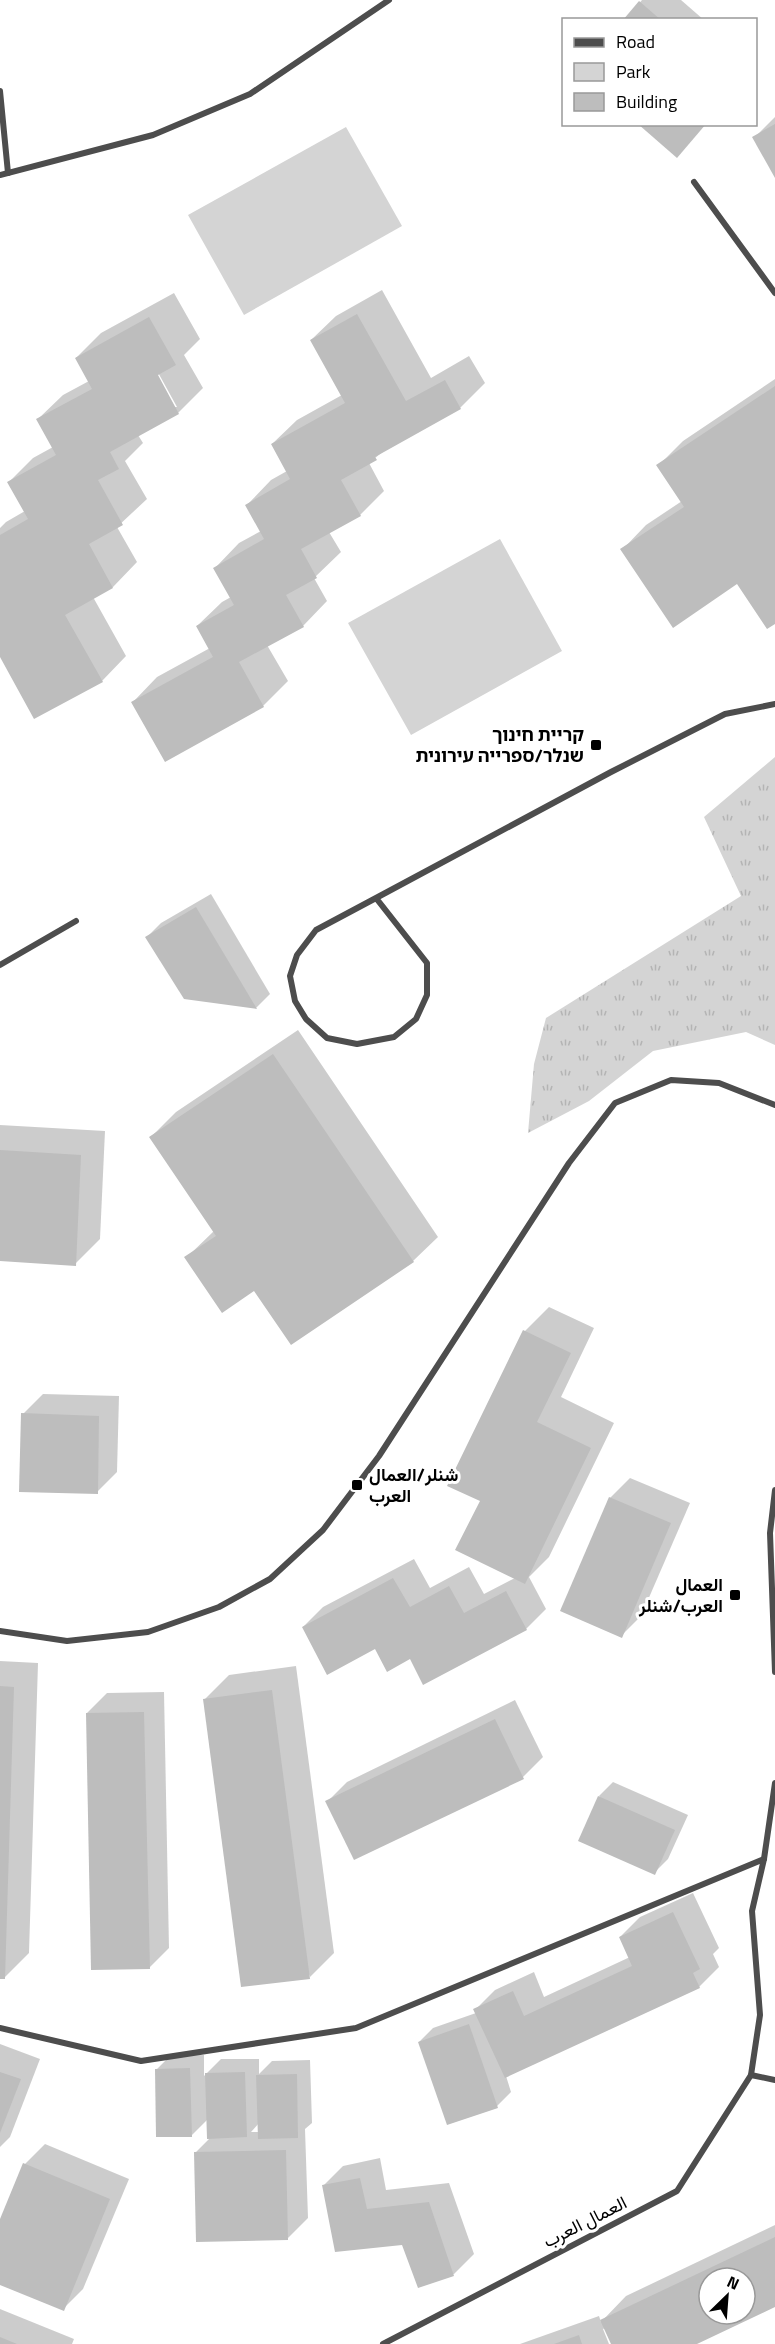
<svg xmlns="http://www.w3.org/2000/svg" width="775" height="2344" font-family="'Titillium Web',Vazirmatn,'Noto Sans Hebrew',sans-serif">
	<defs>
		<pattern id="grass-tufts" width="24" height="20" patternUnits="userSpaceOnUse" patternTransform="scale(1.5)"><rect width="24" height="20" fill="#d4d4d4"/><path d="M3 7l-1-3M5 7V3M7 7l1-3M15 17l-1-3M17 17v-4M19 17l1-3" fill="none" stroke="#b4b4b4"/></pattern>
	</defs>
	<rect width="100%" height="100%" fill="#fff"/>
	<path fill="url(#grass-tufts)" d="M775,757V1045L746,1032L653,1051L589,1101L528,1133L534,1064L546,1018L741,896L704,817Z"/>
	<g fill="#d4d4d4">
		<path d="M346,127L402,226L244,315L188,215Z"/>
		<path d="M500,539L562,651L411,735L348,623Z"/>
	</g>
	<g fill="#0003" fill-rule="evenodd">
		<path d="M642,0H681L704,20H625Z"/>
		<path d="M775,117V175L754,138Z"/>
		<path d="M382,290L431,378L469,356L485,383L460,408L386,449L369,463L384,491L360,515L329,532L341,552L314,578L327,601L303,626L267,645L288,681L263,706L133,702L157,677L210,648L197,626L222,602L231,597L215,568L239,543L261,531L247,505L271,480L287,471L272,444L297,420L342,395L311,340L336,316Z"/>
		<path d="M174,293L200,339L184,355L203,388L178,413L138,435L143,443L125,461L147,499L117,527L137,562L113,587L93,597L126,656L102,681L0,654V528L6,522L25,511L9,482L33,458L53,447L38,419L63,395L89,381L76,358L101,333ZM155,367L177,407H173L153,369Z"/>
		<path d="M775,379V622L738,582L622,550L646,525L682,501L658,466L683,441Z"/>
		<path d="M211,894L270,994L256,1008L147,937L161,923Z"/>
		<path d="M298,1030L438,1237L413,1261L255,1289L186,1258L214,1231L151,1137L176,1112Z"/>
		<path d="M0,1125L105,1131L100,1239L75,1264L0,1260Z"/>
		<path d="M549,1307L594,1328L561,1397L614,1423L549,1557L529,1577L546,1609L526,1629L411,1657L303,1627L323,1607L414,1559L430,1588L469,1567L484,1594L515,1578L525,1331Z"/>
		<path d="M43,1394L119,1396L117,1472L97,1492L23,1414Z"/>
		<path d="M630,1478L690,1503L641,1616L621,1636L610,1498Z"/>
		<path d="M0,1661L38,1663L29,1953L5,1977H0Z"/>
		<path d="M296,1666L334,1953L310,1977L205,1699L229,1675Z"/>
		<path d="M164,1692L169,1948L149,1968L87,1713L107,1693Z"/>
		<path d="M515,1700L543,1757L523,1777L355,1858L327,1802L347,1782Z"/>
		<path d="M613,1782L688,1815L668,1859L654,1873L599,1796Z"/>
		<path d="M693,1893L719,1948L713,1954L719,1967L699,1987L506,2076L511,2092L497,2106L419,2042L433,2028L476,2013L475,2010L495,1990L534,1972L544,1997L630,1957L620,1937L640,1917Z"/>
		<path d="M0,2044L40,2059L10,2137L0,2147Z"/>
		<path d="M204,2055V2076L221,2059H259V2074L272,2061L310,2060L312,2123L305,2129L308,2218L288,2238L195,2153L209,2139L208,2119L192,2135L156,2070L170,2056ZM259,2123L260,2132H251Z"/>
		<path d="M45,2144L129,2179L83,2289L63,2309L0,2283V2223L25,2164Z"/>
		<path d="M380,2158L386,2190L449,2183L474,2254L454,2274L419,2286L403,2243L323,2186L343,2166Z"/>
		<path d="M775,2225V2305L694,2344H613L605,2328L603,2329L609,2344H520L599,2316L601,2322L626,2296ZM709,2278H745V2314H709Z"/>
		<path d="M0,2309L74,2339L72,2344H0Z"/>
	</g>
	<g fill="#bdbdbd" fill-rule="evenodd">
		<path d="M639,1L661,20H623Z"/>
		<path d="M638,124H706L677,158Z"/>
		<path d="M775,124V178L752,137Z"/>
		<path d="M357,314L406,401L445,380L461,409L375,457L377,460L341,480L361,516L301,549L317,578L286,595L304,627L239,662L264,707L165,762L131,702L213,657L196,626L234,605L213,568L264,539L245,505L290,479L271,444L345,403L310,340Z"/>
		<path d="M149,317L176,365L158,375L179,414L110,452L119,469L98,480L123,525L89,544L113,588L65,615L103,682L34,719L0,657V535L28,519L7,482L56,455L36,419L92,389L75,358Z"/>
		<path d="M775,386V624L767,629L737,584L673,628L620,549L684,507L656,465Z"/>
		<path d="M196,907L257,1009L184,999L145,937Z"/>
		<path d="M273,1054L414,1262L291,1345L254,1291L222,1313L184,1257L216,1236L149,1137Z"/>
		<path d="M0,1150L81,1155L76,1266L0,1261Z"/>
		<path d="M523,1330L571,1353L537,1422L591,1448L525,1584L455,1550L480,1501L447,1486Z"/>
		<path d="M21,1413L99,1416L98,1494L19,1492Z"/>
		<path d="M609,1497L671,1523L622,1638L560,1611Z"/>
		<path d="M393,1578L410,1607L449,1586L464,1613L506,1591L527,1630L423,1685L410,1659L387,1672L375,1649L327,1675L302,1627Z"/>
		<path d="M0,1686L14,1687L5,1979H0Z"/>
		<path d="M272,1690L310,1979L241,1987L203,1699Z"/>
		<path d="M144,1712L150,1969L91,1970L86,1713Z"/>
		<path d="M495,1719L524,1779L354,1860L325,1801Z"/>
		<path d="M598,1796L675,1830L655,1875L578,1841Z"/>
		<path d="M673,1912L700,1969L693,1973L700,1988L505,2078L473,2009L513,1991L524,2016L632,1966L619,1937Z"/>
		<path d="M469,2024L498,2108L447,2125L418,2042Z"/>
		<path d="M190,2068L192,2137H156L155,2069Z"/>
		<path d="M0,2072L21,2079L0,2133Z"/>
		<path d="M245,2072L247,2137L207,2139L205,2073Z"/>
		<path d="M297,2074L298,2138L258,2139L256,2075Z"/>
		<path d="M286,2150L288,2240L196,2242L194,2152Z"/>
		<path d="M23,2163L110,2199L64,2311L0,2285V2219Z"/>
		<path d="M360,2178L367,2209L429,2202L454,2276L418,2288L402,2245L335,2252L322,2185Z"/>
		<path d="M775,2237V2307L697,2344H611L600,2320ZM709,2278H745V2314H709Z"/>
		<path d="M579,2335L582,2344H554Z"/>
		<path d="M0,2337L17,2344H0Z"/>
	</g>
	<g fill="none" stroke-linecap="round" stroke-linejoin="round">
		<g stroke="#4d4d4d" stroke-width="6">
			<path d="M0,91L8,173"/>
			<path d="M0,175L153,135L250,94L389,0"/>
			<path d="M694,182L775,293"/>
			<path d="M376,898L427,963V995L416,1019L394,1037L357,1044L327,1038L306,1019L295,1001L290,976L297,955L316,930L376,898L611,772L725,714L775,704"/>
			<path d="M0,965L76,921"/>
			<path d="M775,1490L770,1533L775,1672"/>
			<path d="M0,1631L67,1641L148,1632L219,1607L270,1579L323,1530L379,1456L569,1163L615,1103L671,1080L719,1083L775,1105"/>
			<path d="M0,2028L141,2061L356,2028L764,1859"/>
			<path d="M751,2075L775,2080"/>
			<path d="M383,2344L677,2191L751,2075L760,2015L752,1911L764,1859L775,1783"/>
		</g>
	</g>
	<g fill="#000" stroke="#fff" stroke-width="2">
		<rect x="590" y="739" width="12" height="12" rx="3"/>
		<rect x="351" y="1479" width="12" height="12" rx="3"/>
		<rect x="729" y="1589" width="12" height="12" rx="3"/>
	</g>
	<g text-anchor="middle" stroke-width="6" stroke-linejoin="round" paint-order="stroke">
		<g font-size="18" font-weight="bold" fill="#000" stroke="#fff" text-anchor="end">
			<text x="584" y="741">קריית חינוך<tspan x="584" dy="21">שנלר/ספרייה עירונית</tspan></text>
			<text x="369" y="1481" text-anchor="start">شنلر/العمال<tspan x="369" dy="21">العرب</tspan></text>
			<text x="723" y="1591">العمال<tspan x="723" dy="21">العرب/شنلر</tspan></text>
		</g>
		<g font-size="18" fill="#000" stroke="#fff">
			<text transform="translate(585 2222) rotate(-27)" y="6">العمال العرب</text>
		</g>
	</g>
	<rect x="562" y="18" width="195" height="108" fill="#ffffff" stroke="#999999" stroke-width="1.5"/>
	<rect x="574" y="38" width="30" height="9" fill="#4d4d4d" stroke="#999999" stroke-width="1.5"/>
	<text x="616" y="48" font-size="18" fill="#000000">Road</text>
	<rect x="574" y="63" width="30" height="18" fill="#d4d4d4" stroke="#999999" stroke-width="1.5"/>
	<text x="616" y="78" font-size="18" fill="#000000">Park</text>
	<rect x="574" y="93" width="30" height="18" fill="#bdbdbd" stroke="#999999" stroke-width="1.5"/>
	<text x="616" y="108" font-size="18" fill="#000000">Building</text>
	<g transform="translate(727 2296) rotate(25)"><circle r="28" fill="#ffffff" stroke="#999999" stroke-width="1.5"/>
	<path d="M0-4.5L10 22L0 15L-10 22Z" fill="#000000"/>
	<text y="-9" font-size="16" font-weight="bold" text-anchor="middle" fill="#000000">N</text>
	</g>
</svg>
